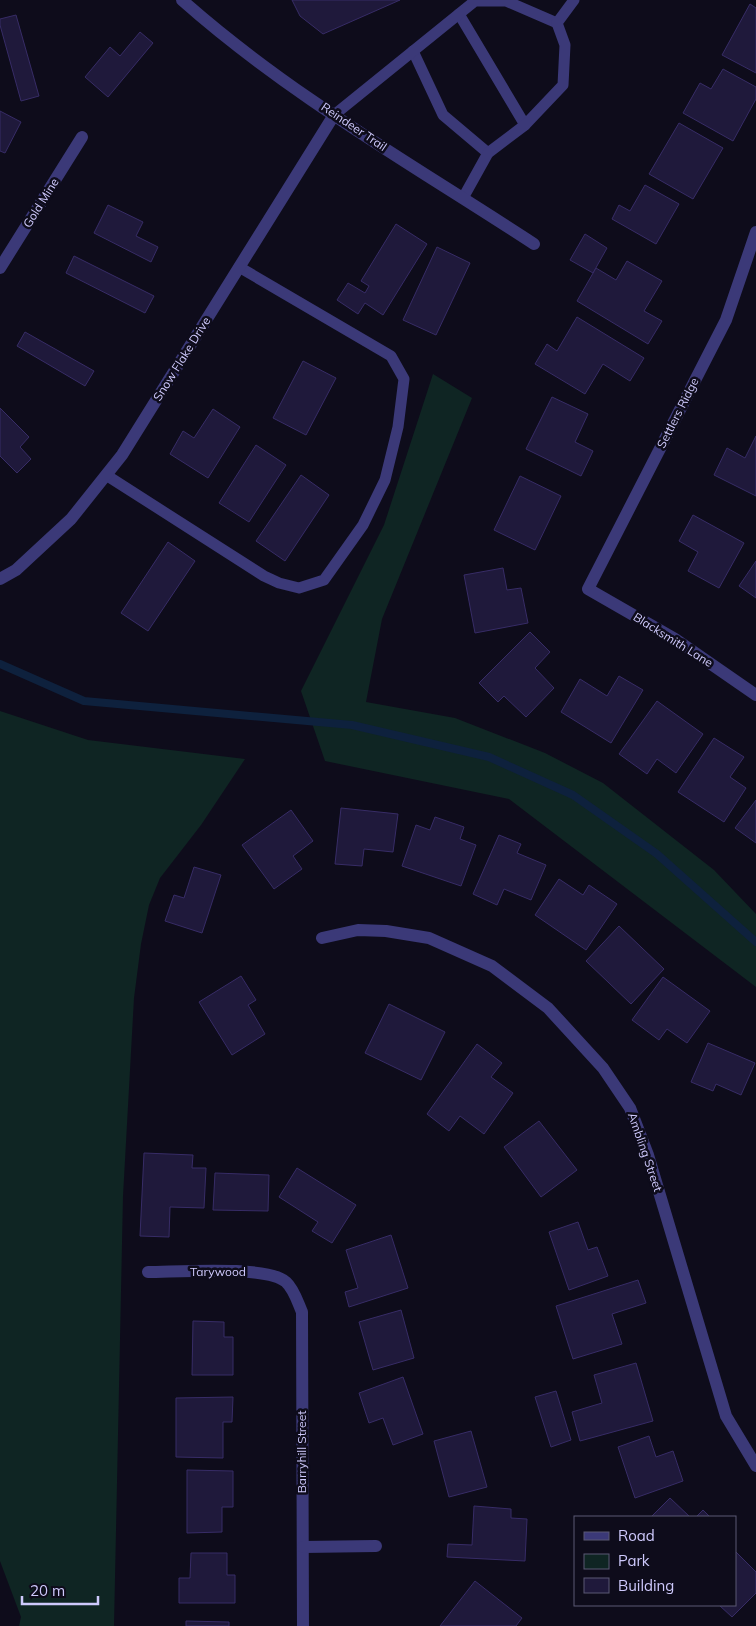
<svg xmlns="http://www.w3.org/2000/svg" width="756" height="1626" font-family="Mulish,sans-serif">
	<rect width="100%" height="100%" fill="#0e0c1b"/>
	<g fill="#0f2523">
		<path d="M433,374L472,398L382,619L366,702L455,718L545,753L603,783L714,870L756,914V987L509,799L325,761L301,691L384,525Z"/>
		<path d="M0,711L88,740L245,759L201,825L160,878L149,905L141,944L134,998L123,1196L114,1626H19L21,1617L0,1561Z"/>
	</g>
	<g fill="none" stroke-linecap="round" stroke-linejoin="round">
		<path stroke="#0e213d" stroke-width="8" d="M0,664L84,701L352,725L489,757L573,795L657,854L756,942"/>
	</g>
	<g fill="#1f193b" stroke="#372c66">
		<path d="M292,0H400L323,34L300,16Z"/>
		<path d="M750,4L756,8V73L722,55Z"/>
		<path d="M16,15L39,96L21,101L0,25V19Z"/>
		<path d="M140,32L153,43L108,97L85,77L110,47L120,56Z"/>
		<path d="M723,69L756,87V99L733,141L683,113L700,83L711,89Z"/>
		<path d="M0,111L21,122L5,153L0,151Z"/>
		<path d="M679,123L723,148L693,199L649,174Z"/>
		<path d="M645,185L679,204L656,244L612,219L619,205L630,211Z"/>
		<path d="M108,205L143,222L136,236L158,247L151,262L94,233Z"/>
		<path d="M396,224L427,244L383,315L365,303L358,314L337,300L348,283L365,293L369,286L361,281Z"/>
		<path d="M585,234L607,248L593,273L570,260Z"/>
		<path d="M437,247L470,263L436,335L403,320Z"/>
		<path d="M74,256L154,296L145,313L66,273Z"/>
		<path d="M627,261L662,281L644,311L662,321L648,344L577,301L596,268L616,280Z"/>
		<path d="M577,317L644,358L630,381L603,364L585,394L535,364L547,344L557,351Z"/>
		<path d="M25,332L94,371L85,386L17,346Z"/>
		<path d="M303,361L336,378L306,435L273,418Z"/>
		<path d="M552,397L588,414L575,442L593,451L581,476L526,449Z"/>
		<path d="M0,408L29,437L20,447L31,459L17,473L0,456Z"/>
		<path d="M213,409L240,427L208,478L170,454L183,431L194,438Z"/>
		<path d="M756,436V496L714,475L727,448L745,458Z"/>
		<path d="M256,445L286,465L249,522L219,503Z"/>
		<path d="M301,475L329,495L285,561L256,541Z"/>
		<path d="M520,476L561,496L535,550L494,530Z"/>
		<path d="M693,515L744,543L719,588L688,571L698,552L679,541Z"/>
		<path d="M168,542L195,561L148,631L121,613Z"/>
		<path d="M756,561V598L739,586Z"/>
		<path d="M503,568L507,590L521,588L528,623L475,633L464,575Z"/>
		<path d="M530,632L550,652L535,668L554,688L526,717L504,696L498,702L479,683Z"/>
		<path d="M619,676L643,690L611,743L561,712L580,679L607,696Z"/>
		<path d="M657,701L703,734L676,773L657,759L647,774L619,754Z"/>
		<path d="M714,738L744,757L730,777L746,788L724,822L678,792Z"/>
		<path d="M756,800V843L735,828Z"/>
		<path d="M341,808L398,814L393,852L364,849L362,866L335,864Z"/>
		<path d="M291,810L313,841L293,856L302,869L274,889L242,845Z"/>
		<path d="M435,817L464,827L460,839L476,845L461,886L402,866L416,825L430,830Z"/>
		<path d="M499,835L521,844L517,853L546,865L531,900L504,889L497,905L473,894Z"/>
		<path d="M194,867L221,875L202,933L165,921L174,895L184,898Z"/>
		<path d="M559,879L583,895L589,885L617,904L586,950L535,915Z"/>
		<path d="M619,926L664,969L631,1004L586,961Z"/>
		<path d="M241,976L256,1000L248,1005L265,1034L232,1055L199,1002Z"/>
		<path d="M663,977L710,1011L687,1043L667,1029L659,1040L632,1020Z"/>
		<path d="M389,1004L445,1032L421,1080L365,1053Z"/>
		<path d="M708,1043L755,1063L741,1095L716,1084L713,1091L691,1082Z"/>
		<path d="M477,1044L502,1063L491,1077L513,1093L484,1134L460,1116L449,1131L427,1114Z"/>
		<path d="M539,1121L577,1170L541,1197L504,1147Z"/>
		<path d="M144,1153L193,1155L192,1168H206L204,1208L170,1207L169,1237L140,1236Z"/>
		<path d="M297,1168L356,1205L332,1243L312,1231L318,1222L279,1197Z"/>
		<path d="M215,1173L269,1175L268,1211L213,1210Z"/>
		<path d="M578,1222L588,1250L597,1247L608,1276L569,1290L549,1232Z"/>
		<path d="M391,1235L408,1288L349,1307L345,1292L358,1288L346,1250Z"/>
		<path d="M638,1280L646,1303L612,1314L622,1344L573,1359L556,1306Z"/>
		<path d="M401,1310L414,1358L373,1370L359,1322Z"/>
		<path d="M193,1321L224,1322V1337H233V1375H192Z"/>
		<path d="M636,1363L653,1421L580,1441L572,1412L602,1403L594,1375Z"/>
		<path d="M403,1377L423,1434L393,1445L383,1418L369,1423L359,1393Z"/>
		<path d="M556,1391L571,1440L551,1447L535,1397Z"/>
		<path d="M233,1397L232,1422H223V1458L176,1457V1398Z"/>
		<path d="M471,1431L487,1487L449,1497L434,1441Z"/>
		<path d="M649,1436L656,1457L673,1451L683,1481L635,1498L618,1447Z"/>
		<path d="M187,1470L233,1471V1507H222V1532L187,1533Z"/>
		<path d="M670,1498L690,1517H651Z"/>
		<path d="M474,1506L511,1509V1518L527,1519L525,1561L447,1557L448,1544L472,1545Z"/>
		<path d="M703,1510L710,1517H696Z"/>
		<path d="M735,1551L756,1572V1593L732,1617L719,1605H735Z"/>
		<path d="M191,1553H227V1575H235V1603H179V1578H190Z"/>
		<path d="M475,1581L522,1618L516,1626H440Z"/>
		<path d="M186,1621L229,1622V1626H186Z"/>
	</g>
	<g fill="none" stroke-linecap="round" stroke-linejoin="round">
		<g stroke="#3b3978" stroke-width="11">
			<path d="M459,14L525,125"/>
			<path d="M413,51L443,115L488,153"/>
			<path d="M334,115L475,1H506L557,23"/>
			<path d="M463,198L488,153L525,125L563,85L565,45L557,23L574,0"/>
			<path d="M106,475L264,576L279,583L299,588L324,580L363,525L385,480L398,427L404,379L391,356L239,267"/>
		</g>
		<g stroke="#3b3978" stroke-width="12">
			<path d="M182,0C289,95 415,166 534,244"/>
			<path d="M756,232L726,320L588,589L675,639L756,695"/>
			<path d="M0,268L82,137"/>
			<path d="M0,579L16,570L71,519L122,455L334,115"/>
			<path d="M322,938L358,930L386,931L429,938L492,966L548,1008L603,1068L630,1108L648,1155L726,1416L756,1466"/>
			<path d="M148,1272C176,1272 268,1265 286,1282C294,1289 298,1303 302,1312L303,1626"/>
			<path d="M303,1547L376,1546"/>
		</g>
	</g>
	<g text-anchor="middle" stroke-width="5" stroke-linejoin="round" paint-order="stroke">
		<g font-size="12" fill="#cec9fc" stroke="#0e0c1b">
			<text transform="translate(354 127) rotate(34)" y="4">Reindeer Trail</text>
			<text transform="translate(41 203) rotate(-58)" y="4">Gold Mine</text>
			<text transform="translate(182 359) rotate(-58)" y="4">Snow Flake Drive</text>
			<text transform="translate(678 413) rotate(-63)" y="4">Settlers Ridge</text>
			<text transform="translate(673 640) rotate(32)" y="4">Blacksmith Lane</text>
			<text transform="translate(645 1152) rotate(71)" y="4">Ambling Street</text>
			<text x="218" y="1276">Tarywood</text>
			<text transform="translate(302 1452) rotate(-90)" y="4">Barryhill Street</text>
		</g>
	</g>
	<rect x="574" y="1516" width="162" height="90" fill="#0e0c1b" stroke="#5b5875"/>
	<rect x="584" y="1532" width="25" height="8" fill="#3b3978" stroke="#5b5875"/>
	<text x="618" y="1541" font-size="15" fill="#cec9fc">Road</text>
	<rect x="584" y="1554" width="25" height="15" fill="#0f2523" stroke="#5b5875"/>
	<text x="618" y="1566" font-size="15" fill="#cec9fc">Park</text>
	<rect x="584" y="1578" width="25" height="15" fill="#1f193b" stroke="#5b5875"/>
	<text x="618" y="1591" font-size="15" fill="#cec9fc">Building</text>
	<path d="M22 1596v8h76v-8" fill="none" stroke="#cec9fc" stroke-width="2.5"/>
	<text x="30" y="1596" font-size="15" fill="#cec9fc" stroke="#0e0c1b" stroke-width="4" paint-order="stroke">20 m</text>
</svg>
